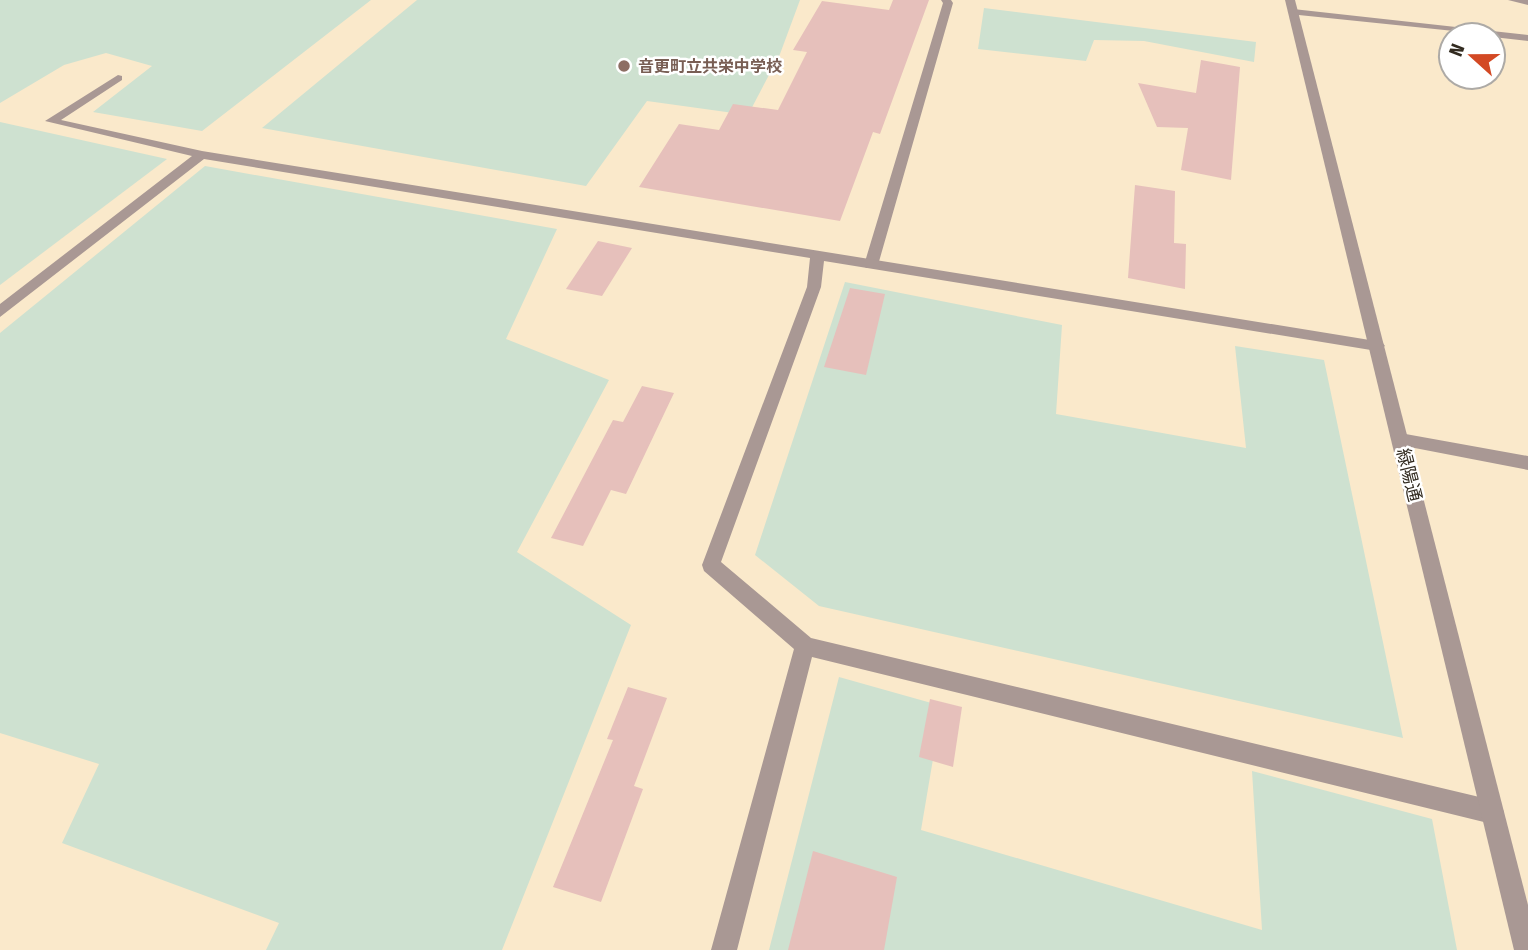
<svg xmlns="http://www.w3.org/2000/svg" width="1528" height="950" font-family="'Fira Sans Condensed','Noto Sans JP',sans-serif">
	<rect width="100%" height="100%" fill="#fae9cb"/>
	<g fill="#cee1d0">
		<path d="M0,0H371L202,131L93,112L152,66L106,53L64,65L0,103Z"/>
		<path d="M417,0H800L780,54L748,115L647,101L586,186L262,128Z"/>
		<path d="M984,8L1256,42L1254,62L1144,41L1094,40L1086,61L978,49Z"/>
		<path d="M0,122L167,159L0,285Z"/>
		<path d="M205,166L557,229L506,339L609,380L517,552L631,625L502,950H266L279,923L62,843L99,764L0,733V333Z"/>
		<path d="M845,282L1062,325L1056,414L1246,448L1235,346L1324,360L1403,738L819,606L755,555Z"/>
		<path d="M839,677L942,706L921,830L1262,930L1252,771L1432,819L1457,950H769Z"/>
	</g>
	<g fill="#e6c0bb">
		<path d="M893,0H929L880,134L873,132L840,221L639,187L679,124L719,130L733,104L778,110L807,52L793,50L822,1L889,10Z"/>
		<path d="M1201,60L1240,67L1231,180L1181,170L1188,128L1157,127L1138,83L1196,93Z"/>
		<path d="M1135,185L1175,191L1174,243L1186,244L1185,289L1128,278Z"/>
		<path d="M598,241L632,248L602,296L566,289Z"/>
		<path d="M850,288L885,294L866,375L824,367Z"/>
		<path d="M642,386L674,393L626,494L611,490L583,546L551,538L613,420L623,422Z"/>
		<path d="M628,687L667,698L634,786L643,789L601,902L553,887L613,740L607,739Z"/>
		<path d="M930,699L962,707L953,767L919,757Z"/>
		<path d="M813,851L897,877L884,950H788Z"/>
	</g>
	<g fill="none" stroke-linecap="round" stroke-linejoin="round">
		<path fill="#a99894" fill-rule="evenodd" d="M941,0H951L953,3L878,265L876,268H866L864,265L943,3Z"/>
		<g fill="#a99894" fill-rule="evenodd">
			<path d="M1508,0H1528V5Z"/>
			<path d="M1293,9L1528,35V41L1493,37V35L1289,14V10Z"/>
			<path d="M118,75L122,76V80L61,120L202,151L1382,342L1385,346L1377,351L824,261L821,287L721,562L811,638L1492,800L1500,804L1504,812L1500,820L1492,824L812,657L737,950H711L794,649L704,571L702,565L807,287L810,258L204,159L0,317V304L192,156L45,121Z"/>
			<path d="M1400,433L1528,456V470L1394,444L1392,439L1394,434Z"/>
		</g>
		<path fill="#a99894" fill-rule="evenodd" d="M1285,0H1295L1528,905V950H1514Z"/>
	</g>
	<circle fill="#8d6e63" stroke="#fff" stroke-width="2.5" cx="624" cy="66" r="7"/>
	<g text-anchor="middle" stroke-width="5" stroke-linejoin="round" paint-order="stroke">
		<g font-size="16" font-weight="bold" fill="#785e54" stroke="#fff" text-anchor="start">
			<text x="638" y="72">音更町立共栄中学校</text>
		</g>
		<g font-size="18" fill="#322b20" stroke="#fff">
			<text transform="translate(1409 475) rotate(76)" y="6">緑陽通</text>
		</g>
	</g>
	<g transform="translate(1472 56) rotate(291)"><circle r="33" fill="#ffffff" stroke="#adaaa6" stroke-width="2"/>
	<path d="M0-5L12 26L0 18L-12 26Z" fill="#d34924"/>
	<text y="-10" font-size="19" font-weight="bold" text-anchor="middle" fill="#322b20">N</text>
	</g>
</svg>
